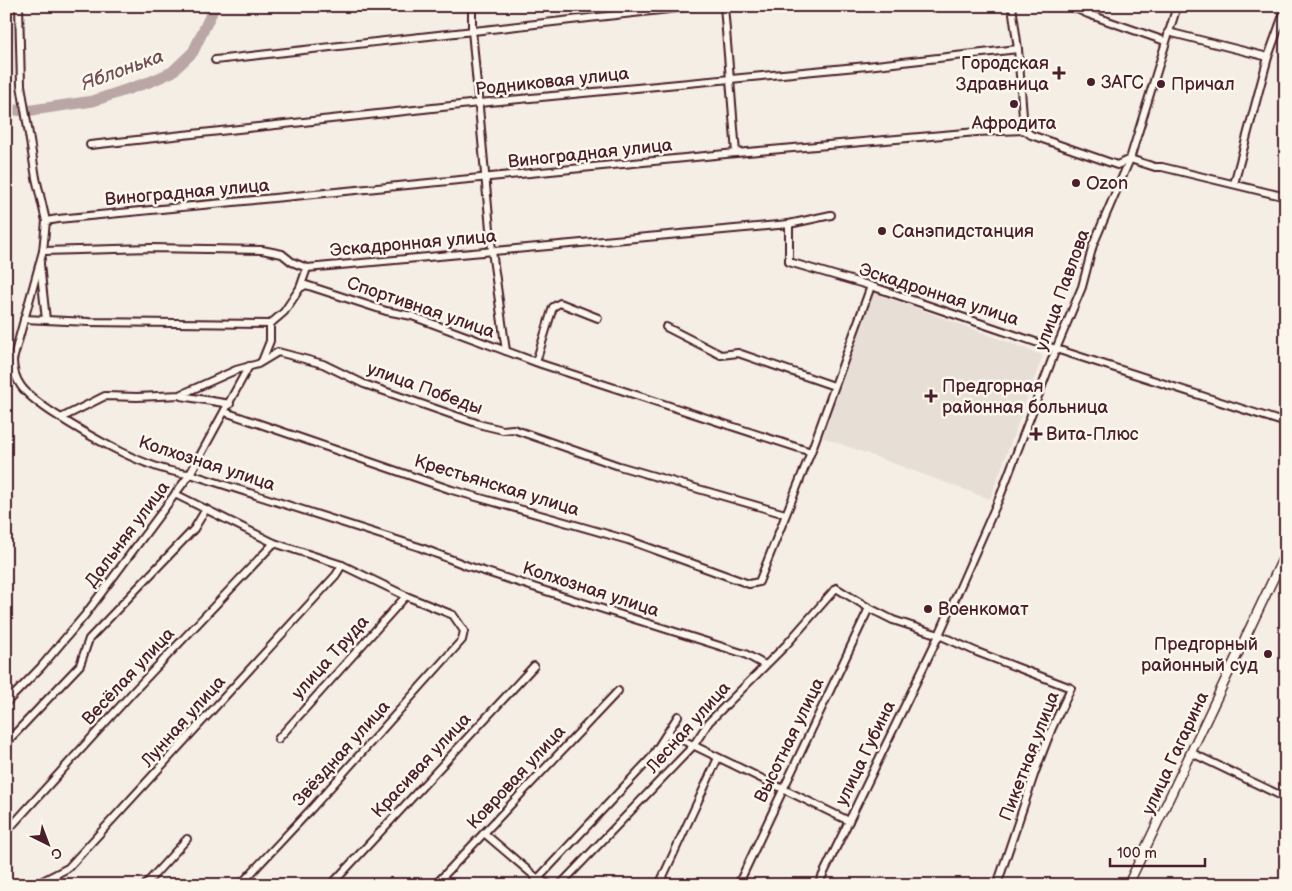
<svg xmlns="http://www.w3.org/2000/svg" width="1292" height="891" font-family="'Balsamiq Sans',sans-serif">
	<rect width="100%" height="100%" fill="#f4eee4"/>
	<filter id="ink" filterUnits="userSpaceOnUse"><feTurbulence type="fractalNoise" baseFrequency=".02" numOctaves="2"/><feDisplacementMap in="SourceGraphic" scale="10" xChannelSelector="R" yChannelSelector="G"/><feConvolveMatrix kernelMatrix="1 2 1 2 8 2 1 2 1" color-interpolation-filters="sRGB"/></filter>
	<g filter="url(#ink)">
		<path fill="#e7dfd6" d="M873,292L1043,355L990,499L819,436Z"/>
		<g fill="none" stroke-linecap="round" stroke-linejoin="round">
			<path stroke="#baa7a5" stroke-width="11" d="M6,109L26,111L93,101L152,81L172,72L193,52L215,6"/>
			<g stroke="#4a1f2b" stroke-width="10">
				<g id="minor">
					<path d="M19,6L21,85L36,178L46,221L43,251L13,360C13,369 16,379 21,386C28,396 40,404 50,411C85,434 149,472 190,474L419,547L468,566L552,593L745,654L765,665"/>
					<path d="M472,6V30L492,251L506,351"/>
					<path d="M724,6L736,153"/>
					<path d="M1012,6L1018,49L1024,130"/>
					<path d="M1070,6L1088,14L1165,41"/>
					<path d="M1168,32L1268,57"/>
					<path d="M215,60L696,6"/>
					<path d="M90,145L479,103L867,66L1018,49"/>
					<path d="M1234,184L1268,57L1286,7"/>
					<path d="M46,221L58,219L736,153L977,132L1024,130L1031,135L1117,165L1130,159L1155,167H1162L1286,197"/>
					<path d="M789,224L831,215"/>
					<path d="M43,251L151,248L262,250L282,254L292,262L307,268L789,224V262L871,286L1056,349L1286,423"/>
					<path d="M40,264L46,320"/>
					<path d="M300,288L307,268"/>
					<path d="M24,319L89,322L270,324L284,312L300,288L306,285L386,311L412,316L541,364L811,452"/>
					<path d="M666,327L721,355L738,353L834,386"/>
					<path d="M262,361L270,341V324"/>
					<path d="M536,362L553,307L560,303L598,318"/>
					<path d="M181,396L230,404"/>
					<path d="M225,412L452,490L628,540L749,584L759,582L811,452L871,286"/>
					<path d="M61,418L105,396L137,397L180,395L236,370L258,364L278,352L323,364L364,384L482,425L503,430L513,429L619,466L785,514"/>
					<path d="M175,494L274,543L342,565L406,596L453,615L464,631L462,640L313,807L240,885"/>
					<path d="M6,703L41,667L85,615L190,474L249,366"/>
					<path d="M668,733L849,821"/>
					<path d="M278,739L406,596"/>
					<path d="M6,743L80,665L89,639L194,529L206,509"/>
					<path d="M1192,753L1286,798"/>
					<path d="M6,832L133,692L274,543"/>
					<path d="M484,833L538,879L550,885"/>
					<path d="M35,885L68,868L336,575L342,565"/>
					<path d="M145,885L187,839"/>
					<path d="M331,885L534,666"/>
					<path d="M435,885L618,691"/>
					<path d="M532,885L651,758L678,716"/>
					<path d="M560,885L693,746L709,722L786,645L836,588L869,608L893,620L939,635L977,652L1071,688L1052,728L1035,772L997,885"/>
					<path d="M659,885L718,758"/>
					<path d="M738,885L869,608"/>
					<path d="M818,885L939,635L1001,494L1056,349L1082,287L1093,245L1130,159L1177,6"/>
				</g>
			</g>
			<g stroke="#4a1f2b" stroke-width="11">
				<path id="tertiary" d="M1128,885L1286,552"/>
			</g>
			<use href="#minor" stroke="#fbf7ec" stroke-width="6"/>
			<use href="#tertiary" stroke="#fbf7ec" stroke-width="8"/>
		</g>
	</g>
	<g fill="#4a1f2b" stroke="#fbf7ec" stroke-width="2">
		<path d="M1056.5 65.5h5v5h5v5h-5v5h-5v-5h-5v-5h5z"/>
		<circle cx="1091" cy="82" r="5"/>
		<circle cx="1161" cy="84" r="5"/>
		<circle cx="1014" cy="104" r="5"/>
		<circle cx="1076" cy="183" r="5"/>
		<circle cx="882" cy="231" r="5"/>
		<path d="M928.5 388.5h5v5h5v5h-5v5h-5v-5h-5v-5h5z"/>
		<path d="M1033.5 426.5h5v5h5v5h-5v5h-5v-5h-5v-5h5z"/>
		<circle cx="928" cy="609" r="5"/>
		<circle cx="1268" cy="654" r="5"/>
	</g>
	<g text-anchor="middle" stroke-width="5" stroke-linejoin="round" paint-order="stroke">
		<g font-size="18" fill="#4a1f2b" stroke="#fbf7ec" text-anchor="start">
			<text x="1049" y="69" text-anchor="end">Городская<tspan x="1049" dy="21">Здравница</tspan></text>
			<text x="1101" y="88">ЗАГС</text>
			<text x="1171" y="90">Причал</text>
			<text x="1014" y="129" text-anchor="middle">Афродита</text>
			<text x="1086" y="189">Ozon</text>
			<text x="892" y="237">Санэпидстанция</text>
			<text x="942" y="392">Предгорная<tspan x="942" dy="21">районная больница</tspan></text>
			<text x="1046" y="440">Вита-Плюс</text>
			<text x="938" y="615">Военкомат</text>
			<text x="1258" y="650" text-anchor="end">Предгорный<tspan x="1258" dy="21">районный суд</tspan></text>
		</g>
		<g font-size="18" fill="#4a1f2b" stroke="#fbf7ec">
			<text transform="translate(552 81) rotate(-6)" y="6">Родниковая улица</text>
			<text transform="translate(590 153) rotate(-6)" y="6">Виноградная улица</text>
			<text transform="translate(187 192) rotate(-5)" y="6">Виноградная улица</text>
			<text transform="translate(413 243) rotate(-5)" y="6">Эскадронная улица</text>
			<text transform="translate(1062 290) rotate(-70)" y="6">улица Павлова</text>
			<text transform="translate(939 294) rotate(18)" y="6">Эскадронная улица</text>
			<text transform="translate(421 307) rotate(19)" y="6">Спортивная улица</text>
			<text transform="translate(425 388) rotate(20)" y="6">улица Победы</text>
			<text transform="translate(207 463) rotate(18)" y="6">Колхозная улица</text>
			<text transform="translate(497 485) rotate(17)" y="6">Крестьянская улица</text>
			<text transform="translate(127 534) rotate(-53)" y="6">Дальняя улица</text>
			<text transform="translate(591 589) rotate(18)" y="6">Колхозная улица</text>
			<text transform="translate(330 657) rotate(-48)" y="6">улица Труда</text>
			<text transform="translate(128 676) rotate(-47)" y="6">Весёлая улица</text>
			<text transform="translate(183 721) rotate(-48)" y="6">Лунная улица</text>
			<text transform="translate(688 727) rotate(-48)" y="6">Лесная улица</text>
			<text transform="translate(789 740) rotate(-64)" y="6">Высотная улица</text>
			<text transform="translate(341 753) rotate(-48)" y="6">Звёздная улица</text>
			<text transform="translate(865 753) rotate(-64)" y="6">улица Губина</text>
			<text transform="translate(1175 753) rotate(-65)" y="6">улица Гагарина</text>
			<text transform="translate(1029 756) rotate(-69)" y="6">Пикетная улица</text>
			<text transform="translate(421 765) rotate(-47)" y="6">Красивая улица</text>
			<text transform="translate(516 777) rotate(-47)" y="6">Ковровая улица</text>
		</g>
		<g font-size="19" font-style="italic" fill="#714f56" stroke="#fbf7ec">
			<text transform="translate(122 69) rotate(-20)" y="7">Яблонька</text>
		</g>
	</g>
	<rect width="1292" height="891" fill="none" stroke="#fbf7ec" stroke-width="25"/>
	<rect x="12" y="12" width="1267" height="866" fill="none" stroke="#4a1f2b" stroke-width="2" filter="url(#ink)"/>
	<g transform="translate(48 844) rotate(138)" stroke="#fbf7ec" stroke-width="4" paint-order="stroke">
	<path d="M0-4L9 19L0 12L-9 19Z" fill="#4a1f2b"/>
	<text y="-8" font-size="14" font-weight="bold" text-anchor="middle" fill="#4a1f2b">С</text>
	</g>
	<path d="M1110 858v8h95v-8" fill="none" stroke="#4a1f2b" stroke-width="2.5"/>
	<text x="1117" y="858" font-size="15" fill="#4a1f2b" stroke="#fbf7ec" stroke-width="4" paint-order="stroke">100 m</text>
</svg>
